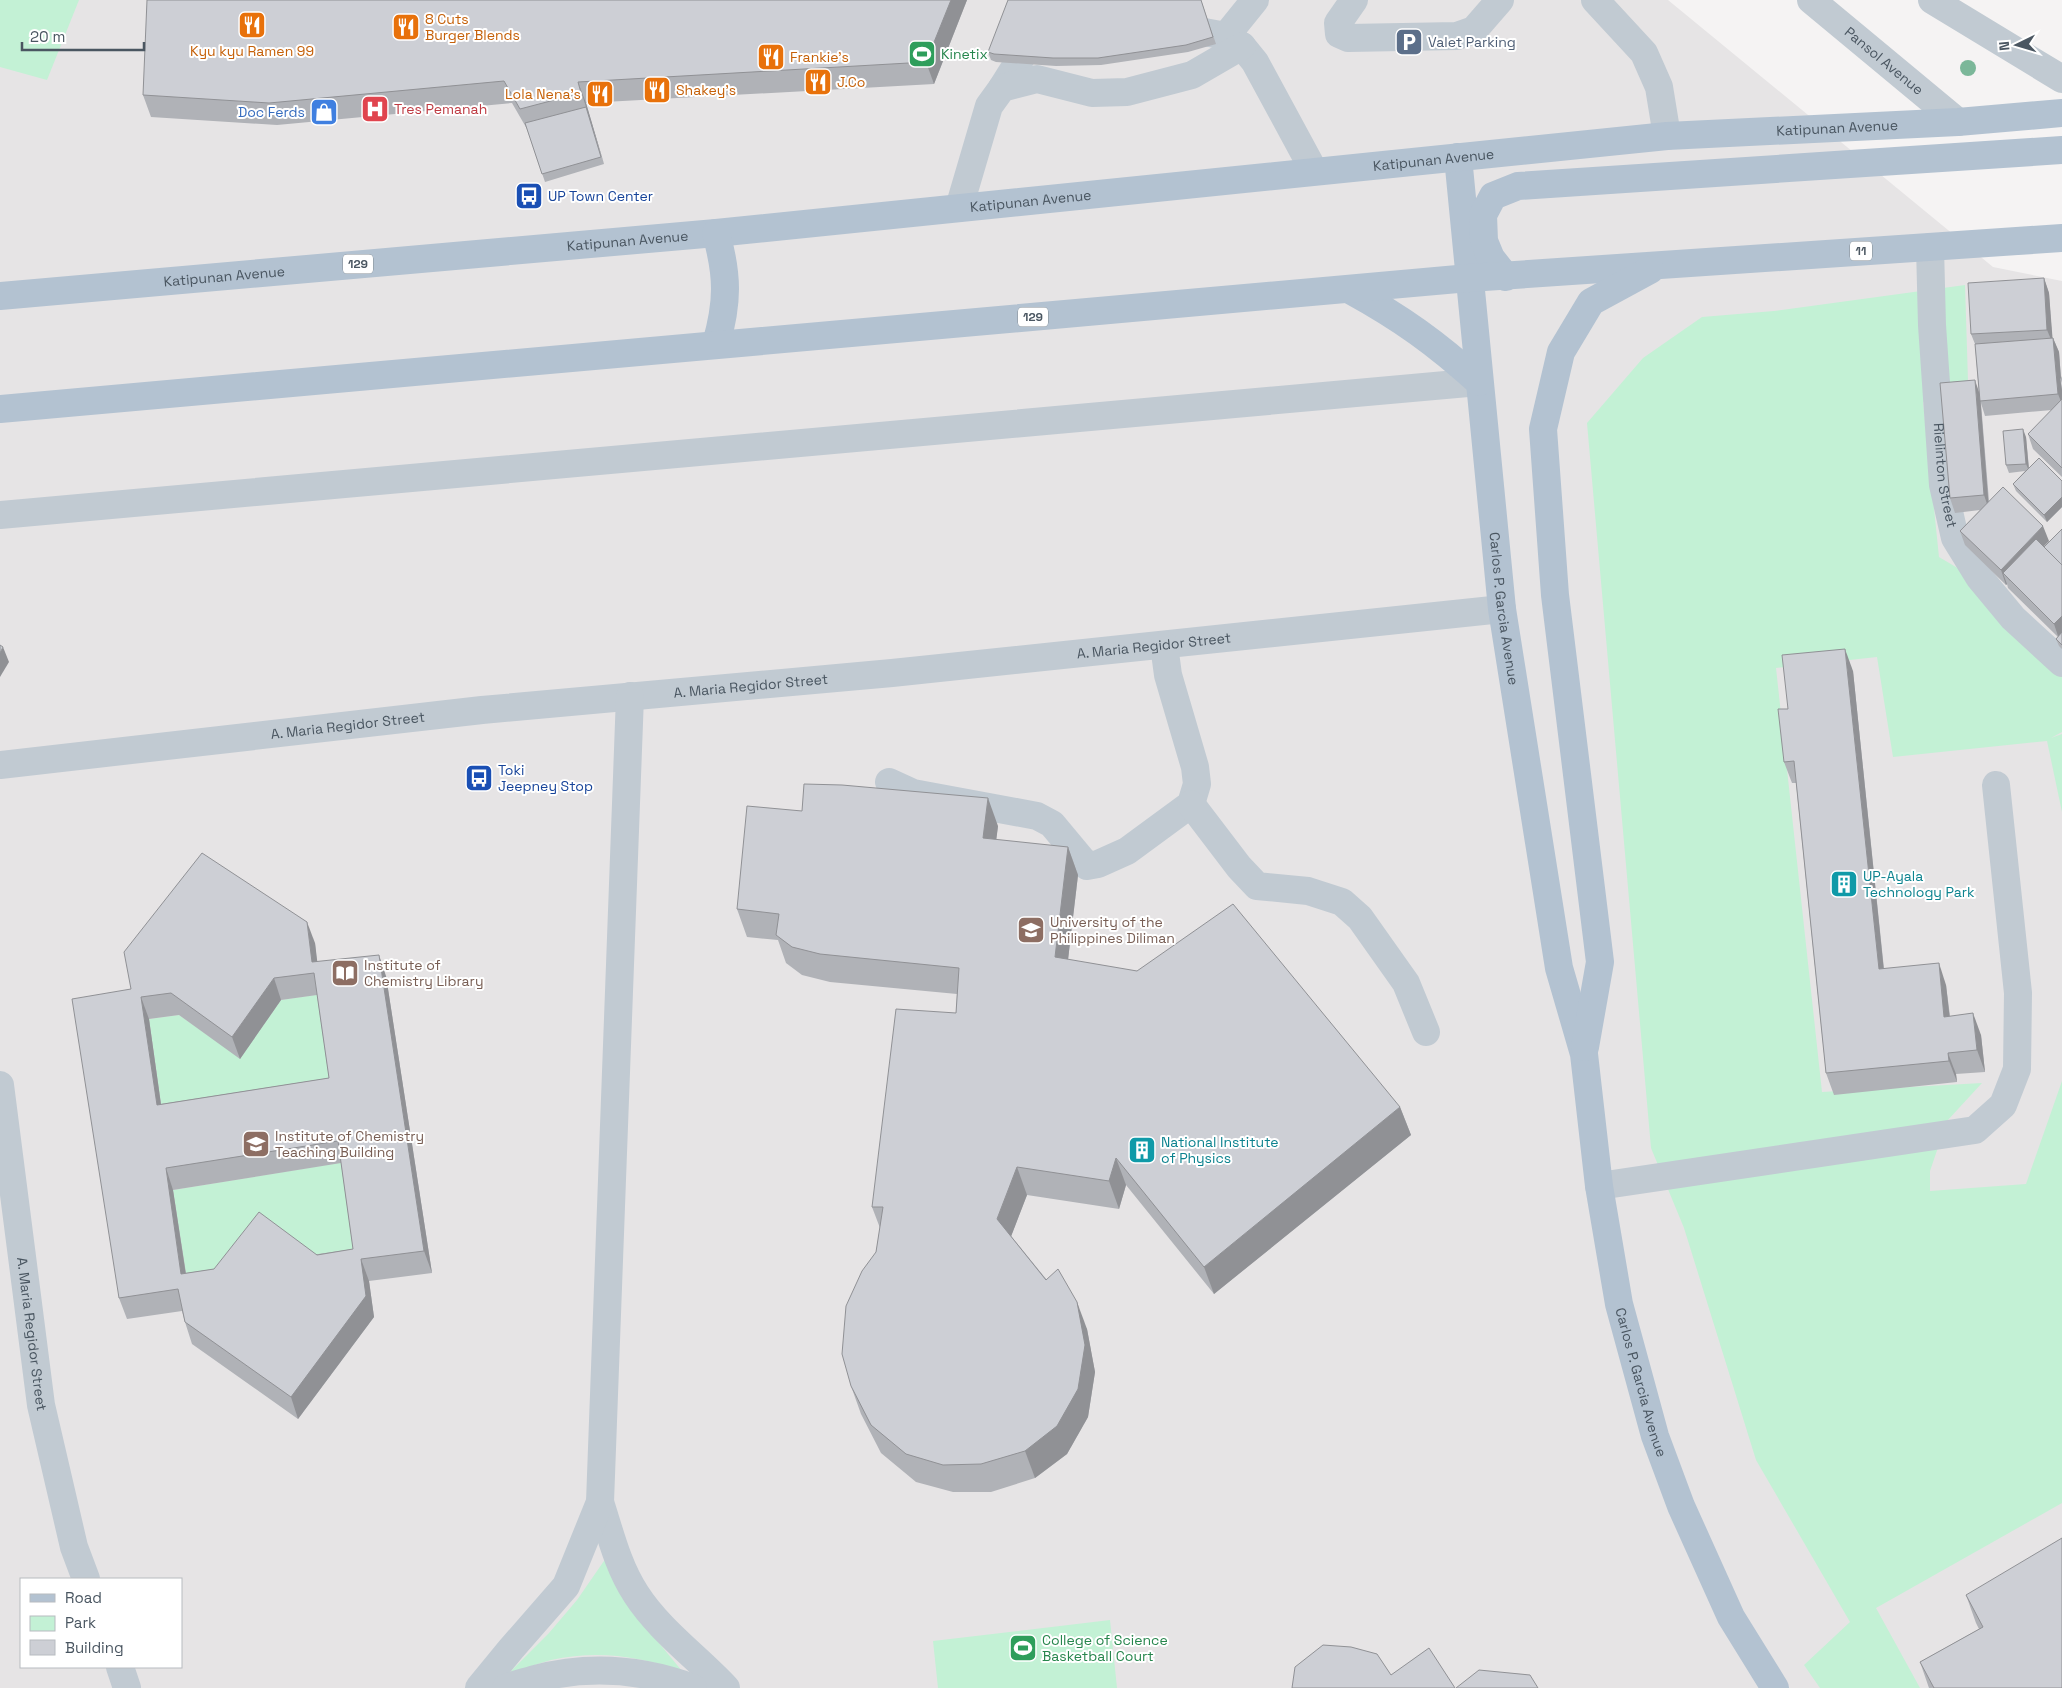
<svg xmlns="http://www.w3.org/2000/svg" width="2062" height="1688" font-family="'Space Grotesk',sans-serif">
	<rect width="100%" height="100%" fill="#f5f3f3"/>
	<path fill="#e6e4e5" fill-rule="evenodd" d="M0,0H1668L1993,267L2062,281V1688H0ZM21,1579H181V1667H21Z"/>
	<g fill="#c3f1d5">
		<path d="M0,0H79L47,80L0,67Z"/>
		<path d="M1965,285L1968,381L1923,402L1939,557L2015,602L2062,662V732L2051,738L2062,734V812L2047,741L1893,757L1877,657L1776,668L1822,1092L1982,1083L1947,1121L1930,1171V1191L2026,1184L2062,1081V1503L1876,1608L1920,1688H1820L1804,1665L1850,1622L1756,1460L1684,1228L1651,1148L1587,423L1643,358L1702,317L1774,311Z"/>
		<path d="M322,994L336,1099L164,1126L149,1019L179,1015L240,1058L281,1000Z"/>
		<path d="M345,1162L361,1271L189,1295L173,1190Z"/>
		<path d="M606,1558L626,1603L682,1671C637,1656 598,1650 551,1660C536,1664 521,1670 507,1675L549,1633L577,1600Z"/>
		<path d="M1110,1620L1117,1688H938L933,1641Z"/>
	</g>
	<g fill="none" stroke-linecap="round" stroke-linejoin="round">
		<g stroke="#c1cad2" stroke-width="28">
			<path d="M1354,0L1338,23L1339,34L1348,38L1457,36L1474,30L1500,0"/>
			<path d="M1595,0L1644,53L1659,87L1667,136"/>
			<path id="s1" d="M1811,0L1958,122"/>
			<path d="M1932,0L2062,79"/>
			<path d="M1177,27L1226,36L1242,46L1255,62L1314,171"/>
			<path d="M1226,36L1255,0"/>
			<path d="M1002,88L1027,48L1042,37"/>
			<path d="M959,208L989,106L1002,88L1037,79L1092,93L1127,92L1192,75L1242,46"/>
			<path id="s2" d="M1930,247L1932,325L1943,485L1955,538L1979,577L2013,618L2062,663"/>
			<path d="M0,515L1479,382"/>
			<path id="s3" d="M0,765L482,710L892,673L1502,609"/>
			<path d="M889,782L913,793L1037,816L1052,824L1087,866L1098,864L1127,851L1191,804L1197,784L1195,767L1168,675L1164,645"/>
			<path d="M1191,804L1239,867L1257,886L1308,891L1342,902L1360,918L1406,983L1426,1032"/>
			<path id="s4" d="M0,1085L41,1405L74,1547L86,1579"/>
			<path d="M1599,1186L1975,1130L2003,1105L2017,1069L2018,993L1996,785"/>
			<path d="M600,1502C610,1533 618,1567 636,1594C659,1630 697,1657 726,1688"/>
			<path d="M120,1667L127,1688"/>
			<path d="M479,1688L511,1649L566,1586L600,1502L630,696"/>
			<path d="M506,1688C515,1684 526,1682 535,1679C588,1665 642,1669 693,1688"/>
		</g>
		<g stroke="#b3c2d1" stroke-width="28">
			<path id="s5" d="M1458,157L1502,609L1559,968L1584,1054L1599,1186L1619,1304L1655,1436L1681,1506L1731,1617L1775,1688"/>
			<path d="M1506,277L1491,258L1484,241L1483,215L1493,196L1518,186L2062,150"/>
			<path d="M1350,290C1401,318 1436,343 1479,382"/>
			<path id="s6" d="M0,296L716,233L1667,136L1958,122L2062,113"/>
			<path d="M716,344C728,302 728,276 716,233"/>
			<path d="M0,409L1469,278L2062,238"/>
			<path d="M1585,1047L1600,962L1555,595L1543,429L1561,352L1591,302L1650,270"/>
		</g>
	</g>
	<circle fill="#7bb799" cx="1968" cy="68" r="8"/>
	<g fill="#b0b2b7" fill-rule="evenodd">
		<path d="M967,0L934,84L586,103L604,164L545,182L527,129L512,103L277,125L151,117L143,95Z"/>
		<path d="M1201,0L1216,44L1188,52L1101,65L1056,66L996,62L991,60L988,52Z"/>
		<path d="M2044,278L2049,293L2052,338H2053L2059,352L2061,378L2062,376V383L2061,380L2062,390V477L2033,449L2028,434L2052,410L1985,416L1981,403L1989,501L2049,541L2043,546L2044,547L2062,529V649L2059,646L2056,639L2058,637L2008,588L2007,584L2006,585L1965,545L1960,531L1980,510L1955,513L1950,498L1979,393L1975,344L1971,334Z"/>
		<path d="M2026,437L2029,468L2062,481V507L2047,522L2016,491L2013,484L2025,471L2009,473L2006,465Z"/>
		<path d="M1853,671L1884,969L1946,985L1950,1016L1981,1035L1985,1072L1956,1074L1957,1082L1834,1095L1826,1073L1796,783H1792L1784,762L1788,709Z"/>
		<path d="M802,811L998,826L996,840L1068,847L1078,875L1068,960L1400,1107L1411,1135L1214,1294L1126,1185L1119,1209L1027,1195L1011,1236L1087,1329L1095,1372L1088,1417L1067,1454L1035,1478L991,1492H953L916,1482L881,1453L861,1414L851,1386L876,1252L880,1228L872,1207L956,1013L957,994L830,982L802,975L786,963L778,940L747,937L737,909Z"/>
		<path d="M315,943L317,962L386,976L432,1273L369,1281L374,1317L298,1419L192,1344L185,1322L182,1311L127,1319L119,1298L131,989ZM317,995L329,1078L161,1104L149,1019L179,1015L240,1059L281,1000ZM341,1163L353,1249L186,1273L173,1190Z"/>
		<path d="M1966,1595L2062,1688H1929L1920,1662L1979,1629L1976,1623Z"/>
	</g>
	<g fill="#909195">
		<path d="M951,0H967L934,84L926,62Z"/>
		<path d="M578,82L586,103L604,164L586,107Z"/>
		<path d="M2044,278L2049,293L2053,344L2047,330Z"/>
		<path d="M2053,338L2059,352L2061,379L2060,378L2062,390V404L2058,394Z"/>
		<path d="M1975,380L1980,395L1989,510L1984,495Z"/>
		<path d="M2023,429L2026,437L2029,471L2026,464Z"/>
		<path d="M2062,497V507L2047,522L2044,515Z"/>
		<path d="M2043,526L2049,541L2010,581L2003,573L2007,584L2006,585L2001,570Z"/>
		<path d="M2062,616V636L2059,639L2054,624Z"/>
		<path d="M3,647L9,662L0,677V653Z"/>
		<path d="M1845,649L1853,671L1886,991L1879,969Z"/>
		<path d="M988,798L998,826L993,866L983,838Z"/>
		<path d="M1068,847L1078,875L1065,985L1055,957Z"/>
		<path d="M307,922L315,943L320,984L312,962Z"/>
		<path d="M379,955L386,976L432,1273L424,1251Z"/>
		<path d="M1939,963L1946,985L1952,1038L1944,1017Z"/>
		<path d="M274,978L281,1000L240,1059L232,1037Z"/>
		<path d="M141,997L149,1019L164,1126L157,1105Z"/>
		<path d="M1973,1013L1981,1035L1985,1072L1977,1050Z"/>
		<path d="M1948,1053L1956,1074L1957,1082L1949,1061Z"/>
		<path d="M1400,1107L1411,1135L1214,1294L1204,1267Z"/>
		<path d="M1116,1158L1126,1185L1119,1209L1109,1181Z"/>
		<path d="M1017,1167L1027,1195L1007,1247L997,1219Z"/>
		<path d="M166,1168L173,1190L189,1295L181,1274Z"/>
		<path d="M361,1259L369,1281L374,1317L298,1419L291,1397Z"/>
		<path d="M1077,1302L1087,1329L1095,1372L1088,1417L1067,1454L1035,1478L1025,1451Z"/>
	</g>
	<g fill="#cdcfd5" stroke="#909195" fill-rule="evenodd">
		<path d="M147,0H951L926,62L578,82L581,93L520,109L504,81L269,103L143,95Z"/>
		<path d="M1008,0H1201L1213,37L1186,45L1098,58H1053L994,54L988,52Z"/>
		<path d="M586,107L601,157L542,174L525,123Z"/>
		<path d="M2044,278L2047,330L1971,334L1968,283Z"/>
		<path d="M2053,338L2058,394L1980,401L1975,344Z"/>
		<path d="M1975,380L1984,495L1950,498L1940,383Z"/>
		<path d="M2062,399V468L2028,434Z"/>
		<path d="M2023,429L2026,464L2006,465L2003,431Z"/>
		<path d="M2039,458L2062,481V497L2044,515L2013,484Z"/>
		<path d="M2003,487L2043,526L2001,570L1960,531Z"/>
		<path d="M2062,529V565L2044,547Z"/>
		<path d="M2036,539L2062,565V616L2054,624L2003,573Z"/>
		<path d="M2062,632V645L2056,639Z"/>
		<path d="M0,645L3,647L0,653Z"/>
		<path d="M1845,649L1879,969L1939,963L1944,1017L1973,1013L1977,1050L1948,1053L1949,1061L1826,1073L1794,761L1784,762L1778,709H1788L1782,655Z"/>
		<path d="M804,784L842,785L988,798L983,838L1068,847L1055,957L1137,971L1233,904L1400,1107L1204,1267L1116,1158L1109,1181L1017,1167L997,1219L1046,1280L1058,1269L1077,1302L1085,1345L1078,1389L1057,1426L1025,1451L981,1464L943,1465L906,1454L871,1425L851,1386L842,1354L846,1306L862,1271L876,1252L883,1207H872L896,1009L956,1013L959,968L820,954L792,947L776,935L779,914L737,909L747,806L802,811Z"/>
		<path d="M202,853L307,922L312,962L379,955L424,1251L361,1259L366,1296L291,1397L185,1322L178,1289L119,1298L72,999L131,989L124,952ZM314,973L329,1078L157,1105L141,997L171,993L232,1037L274,978ZM338,1141L353,1249L317,1255L259,1212L214,1269L181,1274L166,1168Z"/>
		<path d="M2062,1538V1688H1934L1920,1662L1983,1627L1966,1595Z"/>
		<path d="M1323,1645L1351,1647L1377,1654L1391,1675L1429,1648L1455,1688H1292L1295,1667Z"/>
		<path d="M1479,1670L1530,1675L1538,1688H1456Z"/>
	</g>
	<defs>
		<g id="restaurant-square" transform="scale(1.4375)"><rect x="-9" y="-9" width="18" height="18" rx="4" fill="#e8710a" stroke="#fff"/><path d="M-5-6h1v4h1v-4h1v4h1v-4h1v5L-1.5 .5V6h-2V.5L-5-1ZM5-6V6H3V1.5H1.5Q1.5-4 5-6Z" fill="#fff"/></g>
		<g id="parking-square" transform="scale(1.4375)"><rect x="-9" y="-9" width="18" height="18" rx="4" fill="#5c6f8a" stroke="#fff"/><path d="M-3.5-5.5H1a3.5 3.5 0 0 1 0 7H-1V5.5H-3.5ZM-1-3.4V-.6H.8a1.4 1.4 0 0 0 0-2.8Z" fill="#fff"/></g>
		<g id="stadium-square" transform="scale(1.4375)"><rect x="-9" y="-9" width="18" height="18" rx="4" fill="#2e9e5b" stroke="#fff"/><path d="M0-5a6.5 5 0 1 0 0 10a6.5 5 0 1 0 0-10ZM-3.5-1.8h7v3.6h-7Z" fill="#fff"/></g>
		<g id="hospital-square" transform="scale(1.4375)"><rect x="-9" y="-9" width="18" height="18" rx="4" fill="#e0444e" stroke="#fff"/><path d="M-5-5h3v3.5h4V-5h3V5h-3V1.5h-4V5h-3Z" fill="#fff"/></g>
		<g id="shop-square" transform="scale(1.4375)"><rect x="-9" y="-9" width="18" height="18" rx="4" fill="#3f7fe0" stroke="#fff"/><path d="M-5-2.5h2.3a2.7 3.5 0 0 1 5.4 0H5L5.5 6h-11ZM-1.5-2.5h3a1.5 2.3 0 0 0-3 0Z" fill="#fff"/></g>
		<g id="bus-square" transform="scale(1.4375)"><rect x="-9" y="-9" width="18" height="18" rx="4" fill="#1a4fb4" stroke="#fff"/><path d="M-5-6H5V4H4V6H2V4H-2V6H-4V4H-5ZM-3.5-4V0h7V-4ZM-3.5 1.2v1.5H-2V1.2ZM2 1.2v1.5H3.5V1.2Z" fill="#fff"/></g>
		<g id="building-square" transform="scale(1.4375)"><rect x="-9" y="-9" width="18" height="18" rx="4" fill="#0f9aa8" stroke="#fff"/><path d="M-4-6H4V6H1V3H-1V6H-4ZM-2.5-4.3h1.7v1.8h-1.7ZM.8-4.3h1.7v1.8H.8ZM-2.5-1h1.7V.8h-1.7ZM.8-1h1.7V.8H.8Z" fill="#fff"/></g>
		<g id="university-square" transform="scale(1.4375)"><rect x="-9" y="-9" width="18" height="18" rx="4" fill="#8d6e63" stroke="#fff"/><path d="M0-5L7-2L0 1L-7-2ZM-4 1L0 2.5L4 1V4Q0 6-4 4Z" fill="#fff"/></g>
		<g id="library-square" transform="scale(1.4375)"><rect x="-9" y="-9" width="18" height="18" rx="4" fill="#8d6e63" stroke="#fff"/><path d="M-6-4Q-3-5.5-.7-3.5V5Q-3 3-6 4ZM6-4Q3-5.5 .7-3.5V5Q3 3 6 4Z" fill="#fff"/></g>
	</defs>
	<g fill-rule="evenodd">
		<use href="#restaurant-square" x="252" y="25"/>
		<use href="#restaurant-square" x="406" y="27"/>
		<use href="#parking-square" x="1409" y="42"/>
		<use href="#stadium-square" x="922" y="54"/>
		<use href="#restaurant-square" x="771" y="57"/>
		<use href="#restaurant-square" x="818" y="82"/>
		<use href="#restaurant-square" x="657" y="90"/>
		<use href="#restaurant-square" x="600" y="94"/>
		<use href="#hospital-square" x="375" y="109"/>
		<use href="#shop-square" x="324" y="112"/>
		<use href="#bus-square" x="529" y="196"/>
		<use href="#bus-square" x="479" y="778"/>
		<use href="#building-square" x="1844" y="884"/>
		<use href="#university-square" x="1031" y="930"/>
		<use href="#library-square" x="345" y="973"/>
		<use href="#university-square" x="256" y="1144"/>
		<use href="#building-square" x="1142" y="1150"/>
		<use href="#stadium-square" x="1023" y="1648"/>
	</g>
	<g text-anchor="middle" stroke-width="4" stroke-linejoin="round" paint-order="stroke">
		<g fill="#fff" stroke="#808990" stroke-width="1">
			<rect x="1850" y="241.5" width="22" height="19" rx="4"/>
			<rect x="343" y="254.5" width="30" height="19" rx="4"/>
			<rect x="1018" y="307.5" width="30" height="19" rx="4"/>
		</g>
		<g font-size="12" font-weight="bold" fill="#4a5661">
			<text x="1861" y="255">11</text>
			<text x="358" y="268">129</text>
			<text x="1033" y="321">129</text>
		</g>
		<g font-size="14" fill="#c56008" stroke="#fff" text-anchor="start">
			<text x="425" y="24">8 Cuts<tspan x="425" dy="16">Burger Blends</tspan></text>
			<text x="252" y="56" text-anchor="middle">Kyu kyu Ramen 99</text>
			<text x="790" y="62">Frankie's</text>
			<text x="837" y="87">J.Co</text>
			<text x="676" y="95">Shakey's</text>
			<text x="581" y="99" text-anchor="end">Lola Nena's</text>
		</g>
		<g font-size="14" fill="#4e5e75" stroke="#fff" text-anchor="start">
			<text x="1428" y="47">Valet Parking</text>
		</g>
		<g font-size="14" fill="#27864d" stroke="#fff" text-anchor="start">
			<text x="941" y="59">Kinetix</text>
			<text x="1042" y="1645">College of Science<tspan x="1042" dy="16">Basketball Court</tspan></text>
		</g>
		<g font-size="14" fill="#4a5661" stroke="#fff">
			<text dy="5" stroke="none"><textPath href="#s1" startOffset="95">Pansol Avenue</textPath></text>
			<text dy="5" stroke="none"><textPath href="#s6" startOffset="1845">Katipunan Avenue</textPath></text>
			<text dy="5" stroke="none"><textPath href="#s6" startOffset="1440">Katipunan Avenue</textPath></text>
			<text dy="5" stroke="none"><textPath href="#s6" startOffset="1035">Katipunan Avenue</textPath></text>
			<text dy="5" stroke="none"><textPath href="#s6" startOffset="630">Katipunan Avenue</textPath></text>
			<text dy="5" stroke="none"><textPath href="#s6" startOffset="225">Katipunan Avenue</textPath></text>
			<text dy="5" stroke="none"><textPath href="#s2" startOffset="229">Rielinton Street</textPath></text>
			<text dy="5" stroke="none"><textPath href="#s5" startOffset="454">Carlos P. Garcia Avenue</textPath></text>
			<text dy="5" stroke="none"><textPath href="#s3" startOffset="1160">A. Maria Regidor Street</textPath></text>
			<text dy="5" stroke="none"><textPath href="#s3" startOffset="755">A. Maria Regidor Street</textPath></text>
			<text dy="5" stroke="none"><textPath href="#s3" startOffset="350">A. Maria Regidor Street</textPath></text>
			<text dy="5" stroke="none"><textPath href="#s4" startOffset="251">A. Maria Regidor Street</textPath></text>
			<text dy="5" stroke="none"><textPath href="#s5" startOffset="1241">Carlos P. Garcia Avenue</textPath></text>
		</g>
		<g font-size="14" fill="#be3a42" stroke="#fff" text-anchor="start">
			<text x="394" y="114">Tres Pemanah</text>
		</g>
		<g font-size="14" fill="#366cbe" stroke="#fff" text-anchor="end">
			<text x="305" y="117">Doc Ferds</text>
		</g>
		<g font-size="14" fill="#164399" stroke="#fff" text-anchor="start">
			<text x="548" y="201">UP Town Center</text>
			<text x="498" y="775">Toki<tspan x="498" dy="16">Jeepney Stop</tspan></text>
		</g>
		<g font-size="14" fill="#0d838f" stroke="#fff" text-anchor="start">
			<text x="1863" y="881">UP-Ayala<tspan x="1863" dy="16">Technology Park</tspan></text>
			<text x="1161" y="1147">National Institute<tspan x="1161" dy="16">of Physics</tspan></text>
		</g>
		<g font-size="14" fill="#785e54" stroke="#fff" text-anchor="start">
			<text x="1050" y="927">University of the<tspan x="1050" dy="16">Philippines Diliman</tspan></text>
			<text x="364" y="970">Institute of<tspan x="364" dy="16">Chemistry Library</tspan></text>
			<text x="275" y="1141">Institute of Chemistry<tspan x="275" dy="16">Teaching Building</tspan></text>
		</g>
	</g>
	<rect x="20" y="1578" width="162" height="90" fill="#ffffff" stroke="#b7bbc0"/>
	<rect x="30" y="1594" width="25" height="8" fill="#b3c2d1" stroke="#b7bbc0"/>
	<text x="65" y="1603" font-size="15" fill="#4a5661">Road</text>
	<rect x="30" y="1616" width="25" height="15" fill="#c3f1d5" stroke="#b7bbc0"/>
	<text x="65" y="1628" font-size="15" fill="#4a5661">Park</text>
	<rect x="30" y="1640" width="25" height="15" fill="#cdcfd5" stroke="#b7bbc0"/>
	<text x="65" y="1653" font-size="15" fill="#4a5661">Building</text>
	<g transform="translate(2017 45) rotate(265)" stroke="#ffffff" stroke-width="4" paint-order="stroke">
	<path d="M0-4L9 19L0 12L-9 19Z" fill="#4a5661"/>
	<text y="-8" font-size="14" font-weight="bold" text-anchor="middle" fill="#4a5661">N</text>
	</g>
	<path d="M22 42v8h122v-8" fill="none" stroke="#4a5661" stroke-width="2.5"/>
	<text x="30" y="42" font-size="15" fill="#4a5661" stroke="#ffffff" stroke-width="4" paint-order="stroke">20 m</text>
</svg>
